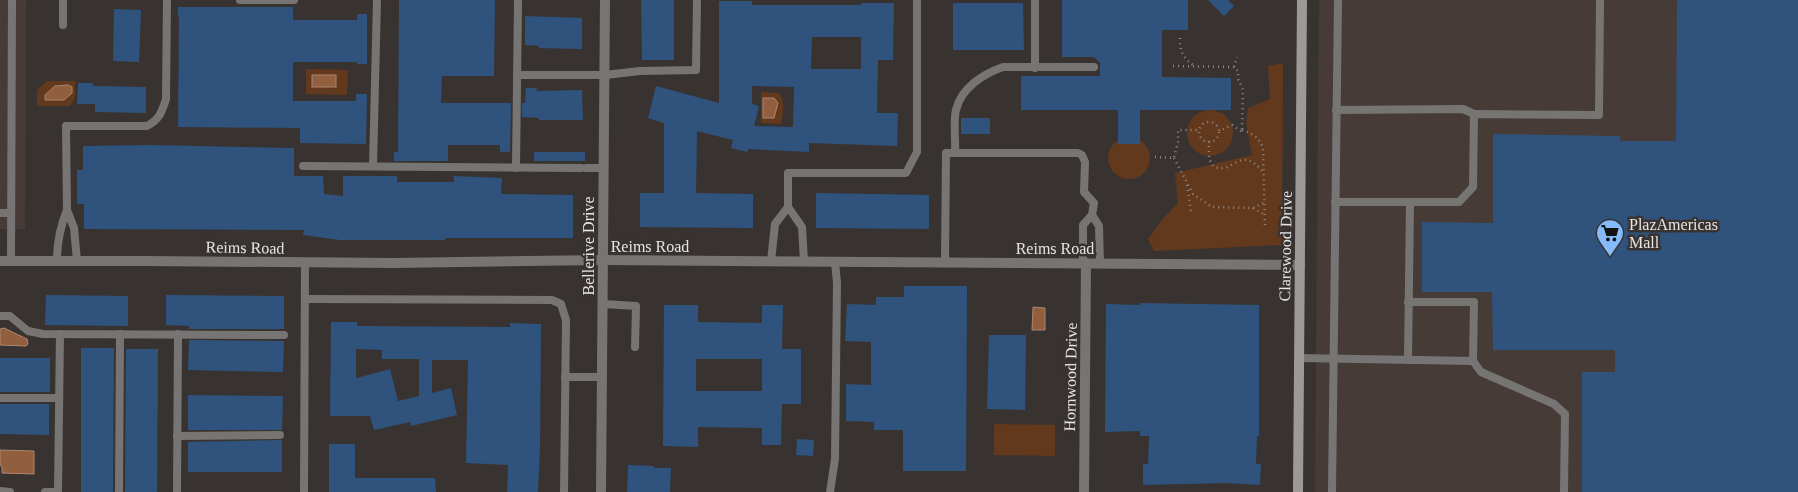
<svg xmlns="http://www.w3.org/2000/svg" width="1798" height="492" font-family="Georgia,serif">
	<rect width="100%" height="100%" fill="#383331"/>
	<g fill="#463b36">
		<path d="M0,0H26L25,229H0Z"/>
		<path d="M1319,0H1798V492H1315Z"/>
	</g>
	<g fill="#63391d">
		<path d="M1283,63L1282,245L1154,251L1148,239L1161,221L1178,203L1175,173L1252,155L1246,122L1248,108L1270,99L1268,66Z"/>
		<path d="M306,69L348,70L347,95L306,94Z"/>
		<path d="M47,81H75V98L70,106H37V90Z"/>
		<path d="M761,92L779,93C786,102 783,112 781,124L761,123Z"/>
		<circle cx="1210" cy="133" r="23"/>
		<circle cx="1129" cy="158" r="21"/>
		<path d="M994,424L1055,425V456L994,455Z"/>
	</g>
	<g fill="#925f3e" stroke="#ac8770">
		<rect x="312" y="75" width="24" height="12"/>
		<path d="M68,85L72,87V93L64,100H45V95L55,86Z"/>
		<path d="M763,98H774L778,103L774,118H763Z"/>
		<path d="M1033,307L1045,308V330H1032Z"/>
		<path d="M4,328L27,339L28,344L26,346L0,345V329Z"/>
		<path d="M0,450L34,451V474L2,473V467L0,465Z"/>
	</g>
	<g fill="#2f537d" fill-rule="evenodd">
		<path d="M399,0H495L494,76H442L441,103H511L510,152H500V145H448V161H394V152H398Z"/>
		<path d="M641,0H674V60H642Z"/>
		<path d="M1062,0H1188V30H1162V77L1231,78V110H1140V144H1118V110H1021V76H1100V63L1094,57H1062Z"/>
		<path d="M1208,0H1228L1234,6L1224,16Z"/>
		<path d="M1677,0H1798V492H1582V372H1615V350H1493L1492,292H1422V222L1493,223V134L1620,136V141H1676Z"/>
		<path d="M719,1H752V5H861V3H894L893,60H878L877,113H898L897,146L809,143V152L748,149L747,152L731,148L733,140L697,131L696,193L753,194V228L640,227V193H664V123L648,118L656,86L719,103ZM812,37H861V69H811ZM752,86L794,87L793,127L754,126L759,106L752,104Z"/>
		<path d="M953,3H1023L1024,50H953Z"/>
		<path d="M178,7H293V20H357V14H367V64H357V62H293V101H356V94H367L366,144L300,143V128L178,127L179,17H178Z"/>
		<path d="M114,9L141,10L139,62L113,61Z"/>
		<path d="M525,16L582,18V49L539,48V46L525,45Z"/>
		<path d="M78,83H93V86L146,87V113L95,112V104H77Z"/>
		<path d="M526,88H537L536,91L582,90L583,120H539V118L522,117V103H525Z"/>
		<rect x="961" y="118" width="29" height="16"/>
		<path d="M151,145L294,148V176H323L324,194L343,196V176H397V182H454V176L502,178L501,194L573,195V238H445V240H340L303,235L304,230L84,229V204H77V170H83V146Z"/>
		<rect x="534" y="152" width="51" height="9"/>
		<path d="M816,193L929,195V229L816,228Z"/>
		<path d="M904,286H967L966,471H903V430H874V422L846,421V384L871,385V342L845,341L847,304L876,305V297H904Z"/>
		<path d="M46,295L128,296V326L45,325Z"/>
		<path d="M166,295L284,296V329H189V326L166,325Z"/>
		<path d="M1140,303L1259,305V436H1257L1256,464H1261L1260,485L1227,483L1143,485V464H1148L1149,436H1140V431L1105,432L1106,304L1140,305Z"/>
		<path d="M664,305H698V322L762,323V305H783L782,349H801V404H782L781,445H762V428L698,427V447L663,446ZM696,359H762V391H696Z"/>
		<path d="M331,322H357V326L510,327V323L541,324L540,447L538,492H507L508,465L466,463L468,360H432V393L451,388L457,415L411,426L410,422L374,430L370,416H330ZM356,349L382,350V359H419V396L398,401L390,369L356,378Z"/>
		<path d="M989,335H1026L1025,410L987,409Z"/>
		<path d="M189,340L284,341L283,372L188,370Z"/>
		<path d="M81,348H114L113,492H81Z"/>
		<path d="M126,349H158L157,492H125Z"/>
		<rect x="0" y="358" width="50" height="34"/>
		<path d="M188,395L283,396L282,430H188Z"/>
		<path d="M0,404H49V435L0,434Z"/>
		<path d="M797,439L814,440L813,456L796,455Z"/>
		<path d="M282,440V472H188V442Z"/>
		<path d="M329,444H355V478H435L436,492H329Z"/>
		<path d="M628,465L654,466V468H671L670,492H627Z"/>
	</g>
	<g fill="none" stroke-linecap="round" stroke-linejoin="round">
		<g stroke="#8e8a89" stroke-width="2.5" stroke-dasharray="1 4" stroke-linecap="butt">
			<path d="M1180,38C1180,51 1182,57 1193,65"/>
			<path d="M1173,66L1234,67L1238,71V79L1243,90L1242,132L1232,125L1219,131"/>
			<path d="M1234,67L1237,57"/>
			<circle cx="1209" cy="132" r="10"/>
			<path d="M1242,130C1253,134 1259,137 1263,148L1265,228"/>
			<path d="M1209,141V159L1213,166C1234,177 1239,142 1264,173"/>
			<path d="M1155,157L1174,158L1178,142V130H1200"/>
			<path d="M1174,158L1193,194L1212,207L1253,208L1265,202"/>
			<path d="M1187,185L1191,211"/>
			<path d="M1253,208L1265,215"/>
		</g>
		<g stroke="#777574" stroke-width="8">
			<path d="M240,0H294"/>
			<path d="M63,25V0"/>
			<path d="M1035,68V0"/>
			<path d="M517,75H605L640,71L696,70L697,0"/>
			<path d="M1336,110L1463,109L1474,114"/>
			<path d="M955,153C956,141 953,121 956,110C961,88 983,74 1003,67H1094"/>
			<path d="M303,166L581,168"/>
			<path d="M373,166L377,0"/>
			<path d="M516,168L518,0"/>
			<path d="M586,168H604"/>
			<path d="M1335,202H1459L1473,187L1474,114L1599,115L1600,0"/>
			<path d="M67,210L66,126H147C159,120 162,112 166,99L167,0"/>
			<path d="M0,213H11"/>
			<path d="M1092,215L1099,226L1100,263"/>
			<path d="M11,261L12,0"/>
			<path d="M57,261C57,242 60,227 67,210L74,228L77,261"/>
			<path d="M771,261L775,224L788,207"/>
			<path d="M804,261L802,227L788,207V173H906L917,152V0"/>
			<path d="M945,262L946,153H1078L1082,155L1085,162L1084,192L1094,203L1092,215L1083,225V263"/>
			<path d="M305,299L552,300L561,304L566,320L564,492"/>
			<path d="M1408,302H1474L1473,361L1481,372L1554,404L1565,414L1564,492"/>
			<path d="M603,304L636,306L635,347"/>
			<path d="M0,316H10L28,331L43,334L284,335"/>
			<path d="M1299,358L1473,361"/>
			<path d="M1408,360L1410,202"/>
			<path d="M565,377H602"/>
			<path d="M0,398H59"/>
			<path d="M177,436L280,435"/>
			<path d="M0,491L10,492"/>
			<path d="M45,492H58"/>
			<path d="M58,492L60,334"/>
			<path d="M119,492L120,334"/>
			<path d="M177,492L178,334"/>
			<path d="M304,492L305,263"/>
			<path d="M830,492L835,459L837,283L835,262"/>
			<path d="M1332,492L1338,0"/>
		</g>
		<g stroke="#777574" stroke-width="10">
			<path d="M0,261H147L394,263L602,260L1300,265"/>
			<path d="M601,492L605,0"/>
			<path d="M1084,492L1086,263"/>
		</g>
		<path stroke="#9d9997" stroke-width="10" d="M1298,492L1302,0"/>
	</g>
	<defs>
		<g id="supermarket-pin" transform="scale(1.4375)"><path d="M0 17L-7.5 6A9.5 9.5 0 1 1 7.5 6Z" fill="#86bbfb" stroke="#383331"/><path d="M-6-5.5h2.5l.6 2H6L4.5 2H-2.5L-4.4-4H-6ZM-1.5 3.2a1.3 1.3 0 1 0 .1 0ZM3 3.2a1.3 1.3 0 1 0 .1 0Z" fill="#111"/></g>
	</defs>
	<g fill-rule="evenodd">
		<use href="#supermarket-pin" x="1610" y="233"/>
	</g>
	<g text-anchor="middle" stroke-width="5" stroke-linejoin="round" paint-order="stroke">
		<g font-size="16" fill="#e7e4e3" stroke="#383331" text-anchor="start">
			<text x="1629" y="230">PlazAmericas<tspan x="1629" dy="18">Mall</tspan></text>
		</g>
		<g font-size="16" fill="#e7e4e3" stroke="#383331">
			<text transform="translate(588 246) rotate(-90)" y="6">Bellerive Drive</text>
			<text x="650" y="252">Reims Road</text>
			<text transform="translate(1285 246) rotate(-89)" y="6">Clarewood Drive</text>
			<text transform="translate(245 247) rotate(1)" y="6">Reims Road</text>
			<text x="1055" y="254">Reims Road</text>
			<text transform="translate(1070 377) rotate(-89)" y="6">Hornwood Drive</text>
		</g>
	</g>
</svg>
